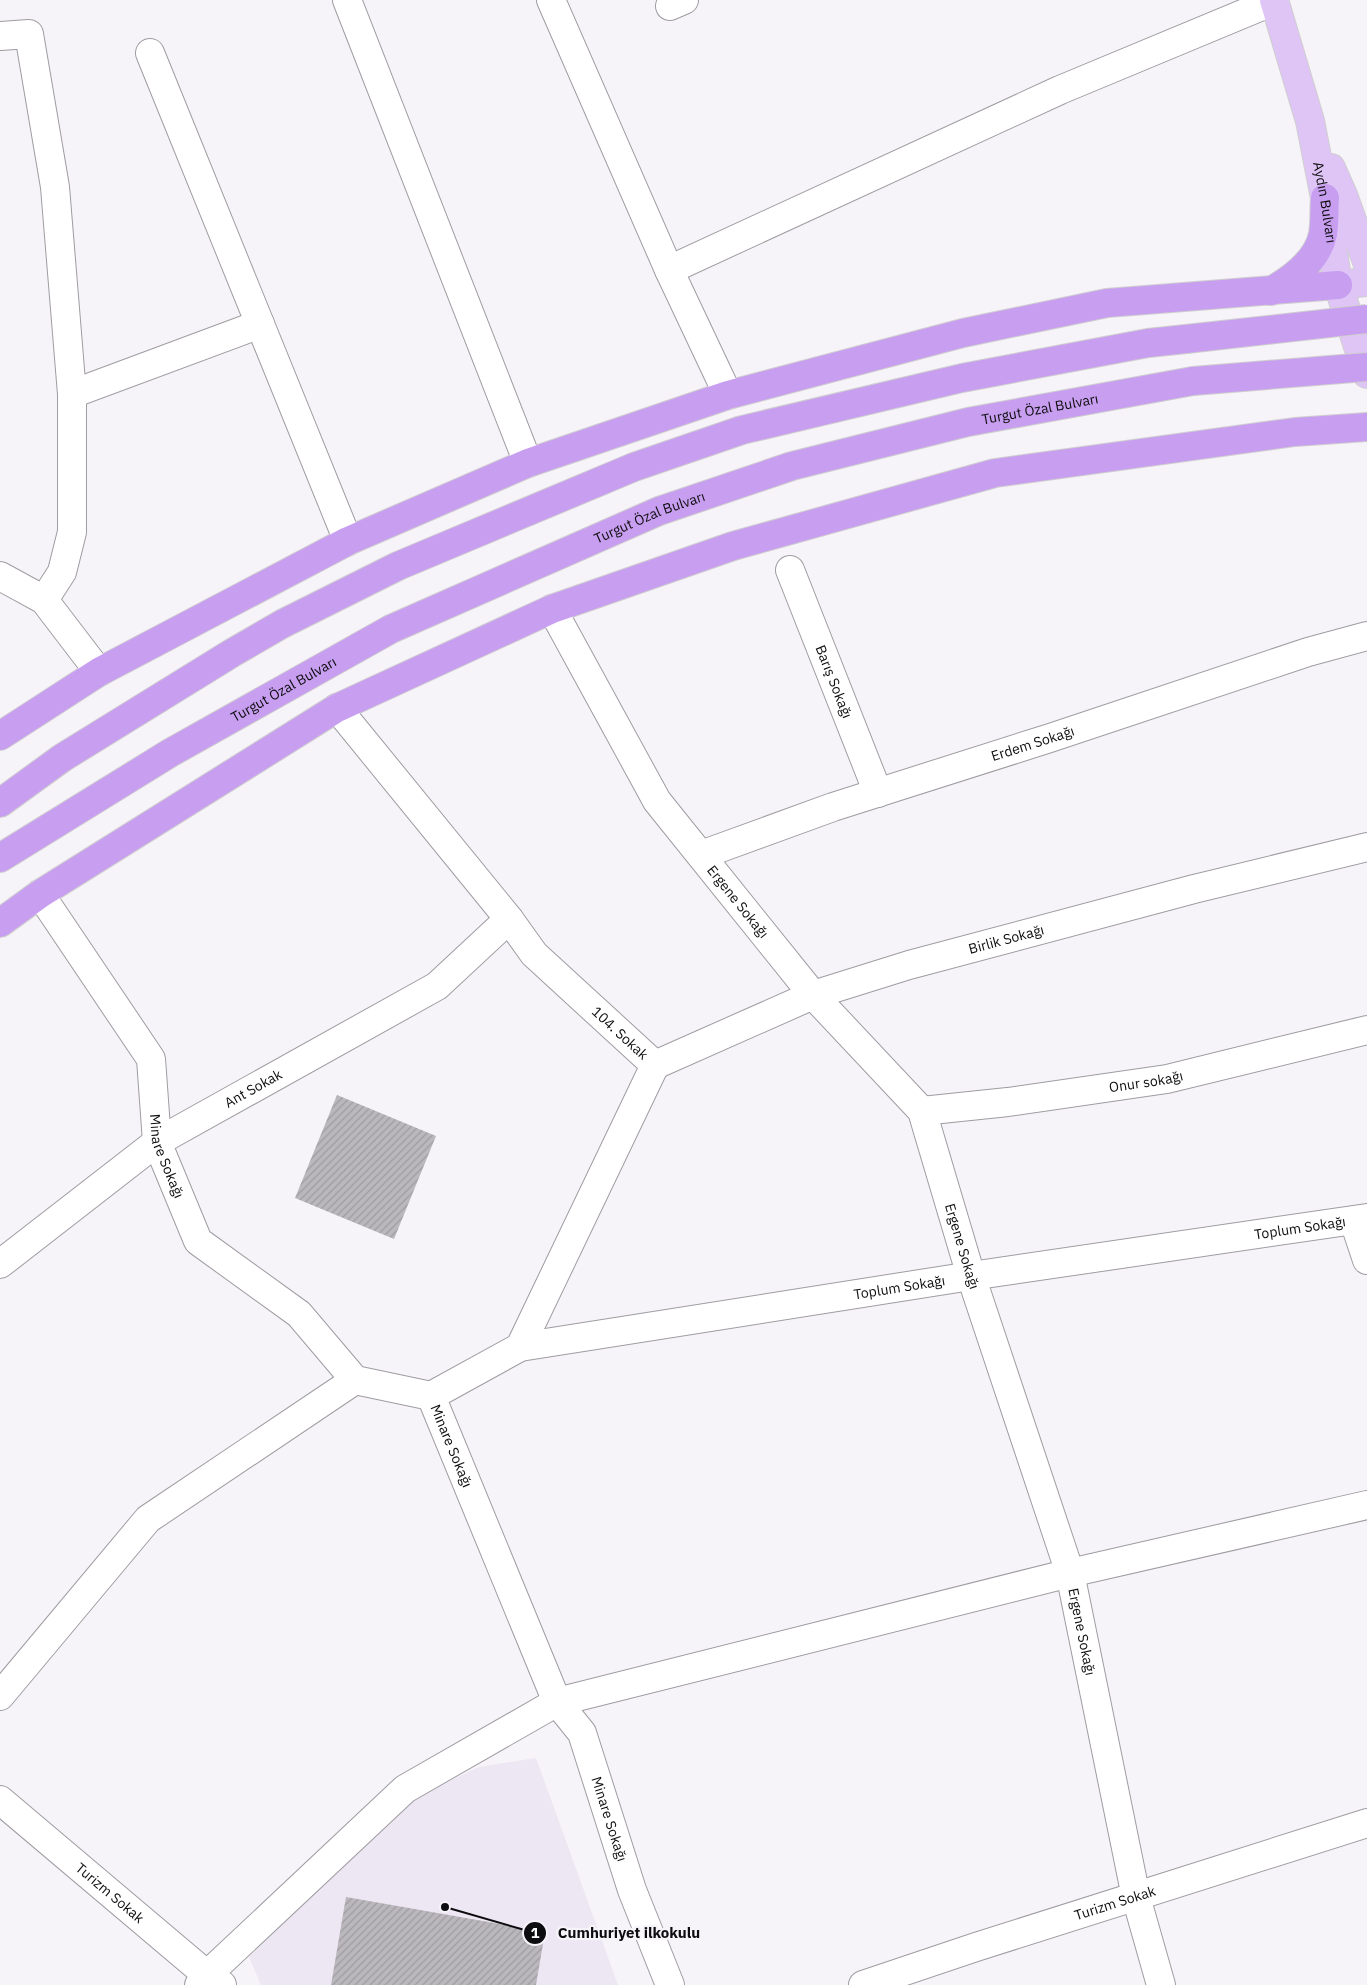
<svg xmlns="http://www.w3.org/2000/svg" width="1367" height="1985" font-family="'IBM Plex Sans',sans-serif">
	<defs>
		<pattern id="building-hatch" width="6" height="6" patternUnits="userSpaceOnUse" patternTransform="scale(1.25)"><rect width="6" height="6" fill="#bab7bd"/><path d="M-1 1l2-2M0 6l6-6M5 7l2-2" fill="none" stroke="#9f9ca1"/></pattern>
	</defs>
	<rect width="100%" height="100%" fill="#f6f3f9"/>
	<path fill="#ede6f3" d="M536,1758L618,1985H261L249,1957L412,1799L479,1767Z"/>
	<g fill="url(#building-hatch)">
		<path d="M337,1095L436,1136L394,1239L295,1198Z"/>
		<path d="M346,1897L545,1932L536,1985H331Z"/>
	</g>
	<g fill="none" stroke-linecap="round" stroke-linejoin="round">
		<g stroke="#9f9ca2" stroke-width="30">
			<g id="minor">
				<path d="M347,0L528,463"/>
				<path d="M551,0L669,270L728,395"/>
				<path d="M670,6L684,0"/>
				<path d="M0,36L29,34L55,187L72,394V532L62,572L44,600"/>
				<path d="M150,53L348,541"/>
				<path d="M669,270L1060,90L1274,1"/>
				<path d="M72,394L260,324"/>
				<path id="s1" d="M790,570L878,793"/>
				<path d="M0,576L44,600L99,672"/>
				<path id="s2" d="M552,609L657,801L813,995L922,1111L971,1276L1070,1573L1136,1897L1161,1985"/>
				<path id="s3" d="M337,708L509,919L534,954L655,1065L520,1347L431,1396"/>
				<path id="s4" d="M701,855L833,807L1050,738L1308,652L1367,636"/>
				<path id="s5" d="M40,894L151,1059L157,1142L198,1241L299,1314L355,1380L431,1396L557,1702L582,1733L632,1890L670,1985"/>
				<path id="s6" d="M655,1065L813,995L909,965L1194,889L1367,847"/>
				<path id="s7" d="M922,1111L1008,1102L1167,1079L1367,1030"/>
				<path d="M1354,1221L1367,1260"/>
				<path id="s8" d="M0,1264L157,1142L437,986L509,919"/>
				<path id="s9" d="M520,1347L971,1276L1367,1218"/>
				<path d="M0,1696L148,1519L355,1380"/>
				<path id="s10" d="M0,1800L207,1975L222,1985"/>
				<path d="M199,1985L207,1975L405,1789L557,1702L1070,1573L1367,1505"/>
				<path id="s11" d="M863,1985L976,1947L1367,1823"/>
			</g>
		</g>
		<g stroke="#cfcecf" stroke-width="30">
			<g id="major">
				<path id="s12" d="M1274,0L1310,121L1325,198L1338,285L1367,374"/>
				<path d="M1331,168L1343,195L1367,262"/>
				<path d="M1338,285L1367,282"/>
			</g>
		</g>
		<g stroke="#cfcecf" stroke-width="30">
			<g id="highway">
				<path d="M1271,291C1292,279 1318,260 1323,234C1325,222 1324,210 1325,198"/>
				<path d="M0,736L99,672L348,541L528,463L728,395L963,333L1107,303L1338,285"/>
				<path d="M0,803L62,758L232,653L282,624L398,566L634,467L742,430L962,378L1148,343L1186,339"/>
				<path id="s13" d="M0,858L170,753L391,629L659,511L792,466L968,422L1193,381"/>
				<path d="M0,923L40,894L337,708L552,609L733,546L995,473L1295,432L1367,427"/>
			</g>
		</g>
		<use href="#minor" stroke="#fff" stroke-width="28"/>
		<use href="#major" stroke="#dec5f6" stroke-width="28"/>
		<use href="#highway" stroke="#c89ff0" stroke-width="28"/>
		<g stroke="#cfcecf" stroke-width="30" stroke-linecap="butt">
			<g id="highway-bridge">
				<path d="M1186,339L1367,319"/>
				<path d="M1193,381L1367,367"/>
			</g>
		</g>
		<use href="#highway-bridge" stroke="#c89ff0" stroke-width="28"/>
	</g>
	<g text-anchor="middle" stroke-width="4.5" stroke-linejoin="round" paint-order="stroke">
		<g font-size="14" fill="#0d0c0e" stroke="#f6f3f9">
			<text dy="5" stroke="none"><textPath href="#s12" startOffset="209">Aydın Bulvarı</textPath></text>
			<text dy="5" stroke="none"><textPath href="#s13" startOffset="1141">Turgut Özal Bulvarı</textPath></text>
			<text dy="5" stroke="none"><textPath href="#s13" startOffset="735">Turgut Özal Bulvarı</textPath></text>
			<text dy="5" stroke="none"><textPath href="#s1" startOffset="120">Barış Sokağı</textPath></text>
			<text dy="5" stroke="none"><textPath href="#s13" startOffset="330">Turgut Özal Bulvarı</textPath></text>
			<text dy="5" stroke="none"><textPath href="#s4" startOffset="350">Erdem Sokağı</textPath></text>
			<text dy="5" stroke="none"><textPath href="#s2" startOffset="348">Ergene Sokağı</textPath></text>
			<text dy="5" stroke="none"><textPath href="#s6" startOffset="374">Birlik Sokağı</textPath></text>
			<text dy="5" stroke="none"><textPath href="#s3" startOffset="432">104. Sokak</textPath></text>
			<text dy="5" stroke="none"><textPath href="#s7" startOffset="226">Onur sokağı</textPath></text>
			<text dy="5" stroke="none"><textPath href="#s8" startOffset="309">Ant Sokak</textPath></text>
			<text dy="5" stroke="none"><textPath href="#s5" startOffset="298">Minare Sokağı</textPath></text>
			<text dy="5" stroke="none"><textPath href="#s9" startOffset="789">Toplum Sokağı</textPath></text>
			<text dy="5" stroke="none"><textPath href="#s2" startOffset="768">Ergene Sokağı</textPath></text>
			<text dy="5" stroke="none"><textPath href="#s9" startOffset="384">Toplum Sokağı</textPath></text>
			<text dy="5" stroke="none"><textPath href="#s5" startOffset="732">Minare Sokağı</textPath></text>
			<text dy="5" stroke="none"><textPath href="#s2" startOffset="1172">Ergene Sokağı</textPath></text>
			<text dy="5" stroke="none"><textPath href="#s5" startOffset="1139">Minare Sokağı</textPath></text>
			<text dy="5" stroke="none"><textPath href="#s10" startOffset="144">Turizm Sokak</textPath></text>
			<text dy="5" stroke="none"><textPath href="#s11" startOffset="265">Turizm Sokak</textPath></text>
		</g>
	</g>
	<path fill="none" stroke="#0d0c0e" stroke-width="2" d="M445 1907L535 1933"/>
	<g fill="#0d0c0e" stroke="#f6f3f9" stroke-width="2">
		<circle cx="445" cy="1907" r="5"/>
		<circle cx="535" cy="1933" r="12"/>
	</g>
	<g font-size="15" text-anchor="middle" font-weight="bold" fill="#fff">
		<text x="535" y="1938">1</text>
	</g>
	<g font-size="15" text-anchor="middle" font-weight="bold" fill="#0d0c0e" stroke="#f6f3f9" stroke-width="4.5" stroke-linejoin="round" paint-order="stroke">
		<text x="629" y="1938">Cumhuriyet ilkokulu</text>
	</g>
</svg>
